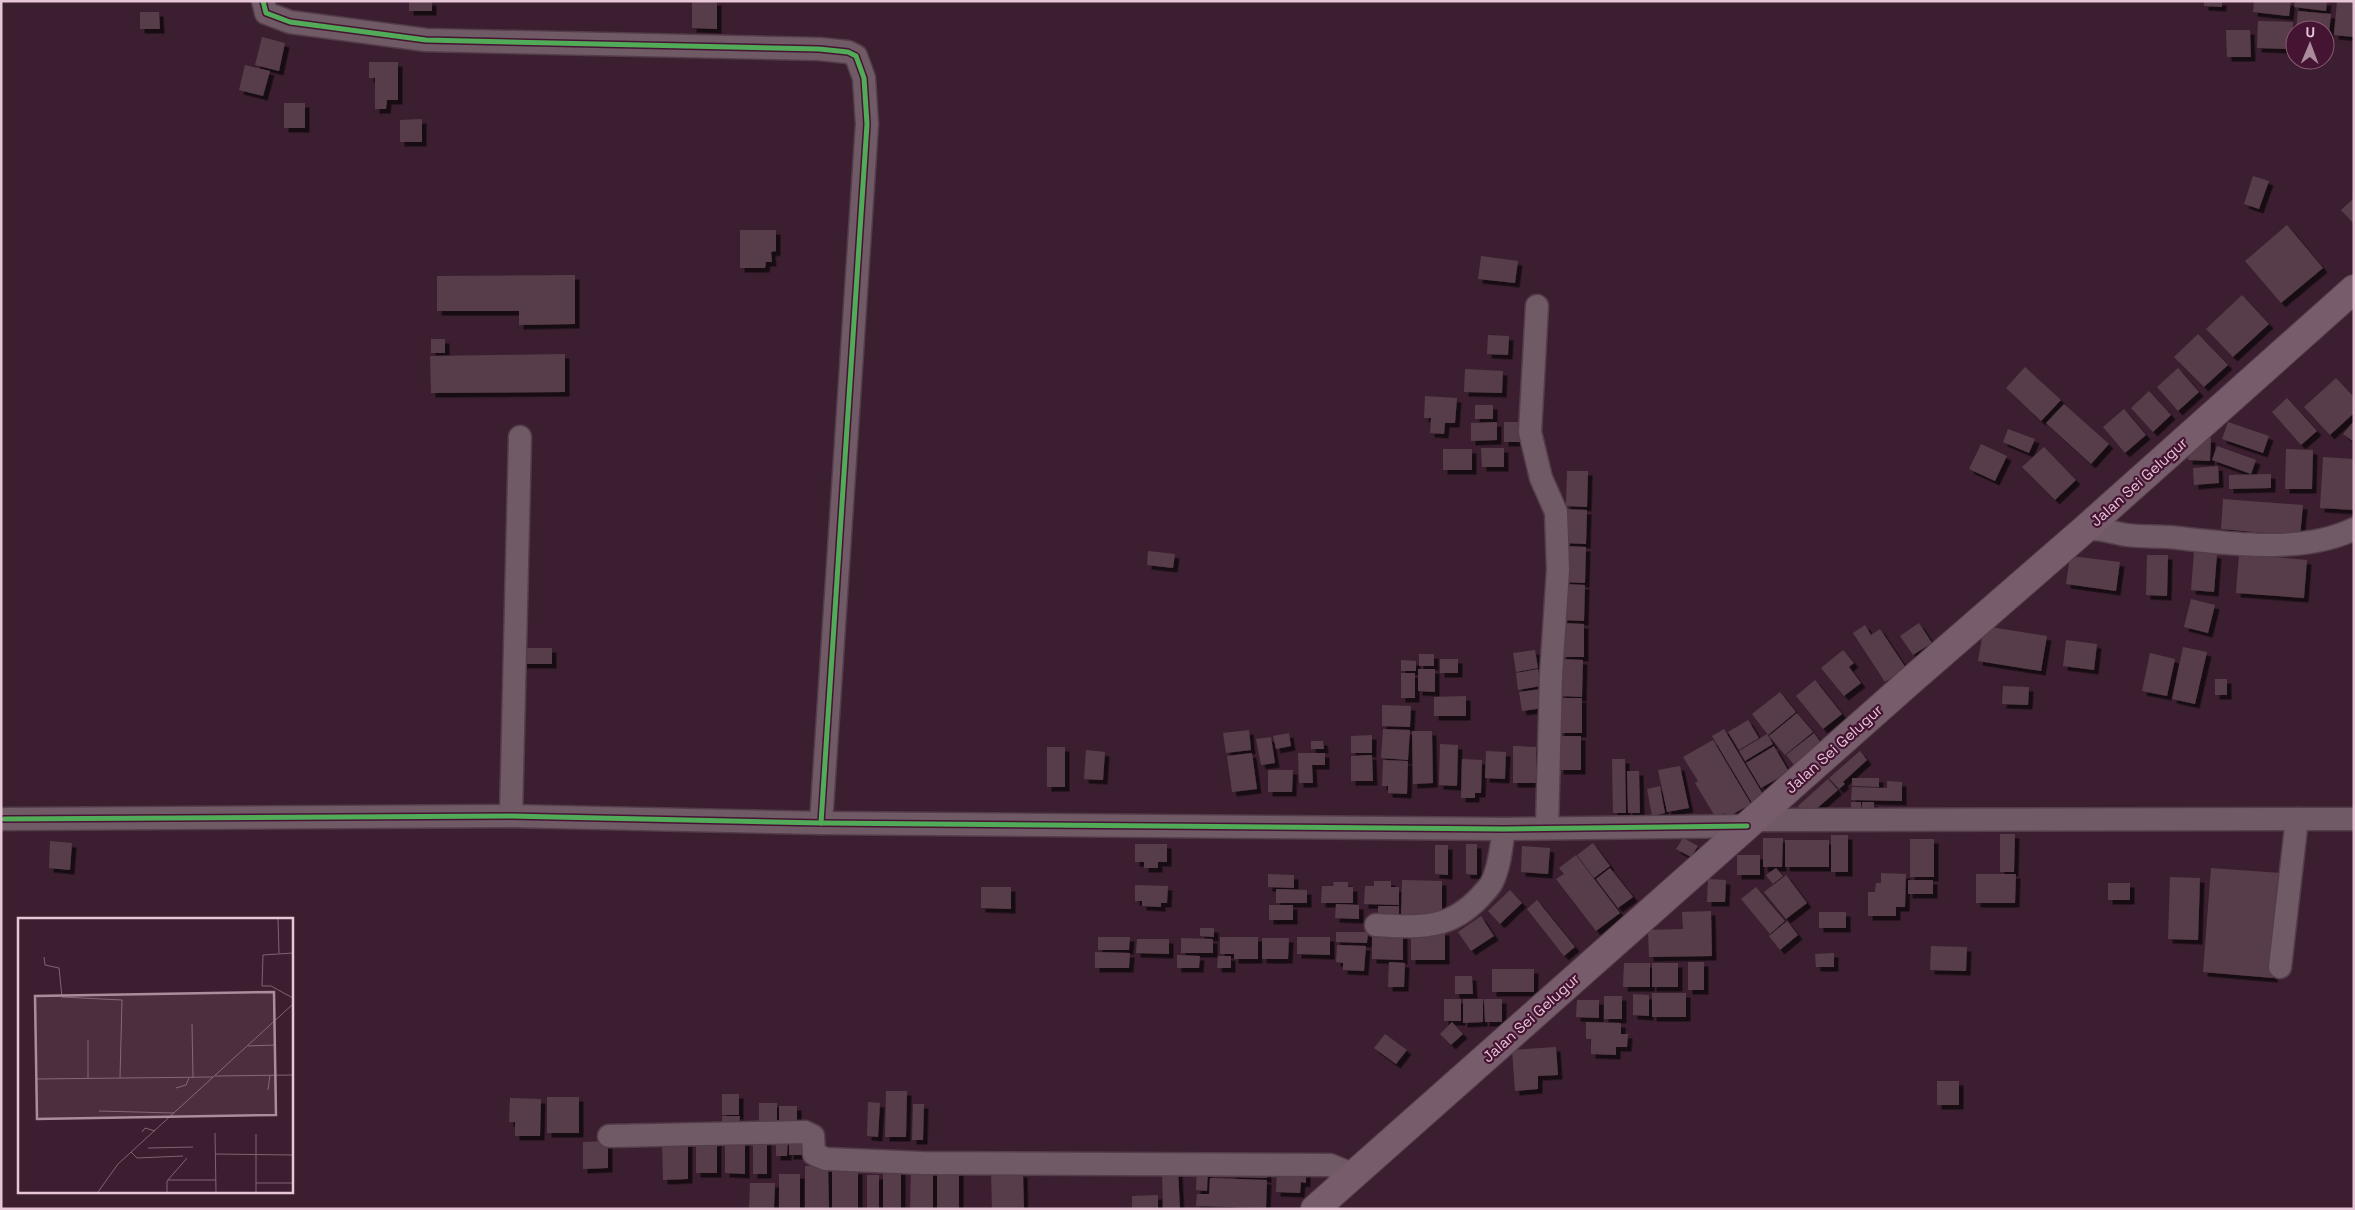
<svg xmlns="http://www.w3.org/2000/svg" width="2355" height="1210" font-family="'Space Grotesk',sans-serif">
	<defs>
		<filter id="shadow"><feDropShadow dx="4.5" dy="4.5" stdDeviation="0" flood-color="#0009"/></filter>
	</defs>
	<rect width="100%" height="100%" fill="#3b1f30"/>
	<g fill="#563e48" filter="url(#shadow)">
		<rect x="409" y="1" width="23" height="10"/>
		<path d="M692,1H717V29L692,28Z"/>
		<path d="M2204,1H2222V7L2204,6Z"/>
		<path d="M2254,1H2291L2289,16L2253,12Z"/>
		<path d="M2295,1H2327L2326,11L2294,7Z"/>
		<path d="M2337,1H2354V37L2334,35Z"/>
		<path d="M2298,11L2331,14L2327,53L2325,52V30H2296Z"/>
		<path d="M140,12H159L160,29H140Z"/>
		<path d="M2258,21L2293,22L2292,49L2257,48Z"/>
		<path d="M2226,30H2250L2251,57H2227Z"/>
		<path d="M262,37L285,43L279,71L255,65Z"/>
		<path d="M369,62H398V100H387L386,109H375V78H369Z"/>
		<path d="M245,65L270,71L263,96L239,90Z"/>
		<rect x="284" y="103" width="21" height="25"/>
		<path d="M422,119V142H400V120Z"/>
		<path d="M2253,176L2269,181L2259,209L2244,204Z"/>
		<path d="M2354,198V224L2341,210Z"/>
		<path d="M2287,225L2323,268L2281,303L2245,261Z"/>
		<path d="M740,230H776V251L771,252L772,262H766L765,268H740Z"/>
		<path d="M1481,256L1518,261L1515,283L1478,279Z"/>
		<path d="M575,275V324L519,325V311H437V276Z"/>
		<path d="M2242,295L2269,324L2233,357L2206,329Z"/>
		<path d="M2198,334L2228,365L2204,387L2174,357Z"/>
		<path d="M1488,335L1509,336L1508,355L1487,354Z"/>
		<rect x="431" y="339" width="14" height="14"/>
		<path d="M565,354V392L431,393L430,356Z"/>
		<path d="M2025,367L2061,400L2041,421L2006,388Z"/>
		<path d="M2178,368L2199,392L2178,411L2157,387Z"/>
		<path d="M1465,369L1503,371L1502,393L1464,392Z"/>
		<path d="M2336,378L2354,397V413L2330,435L2304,407Z"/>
		<path d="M2149,391L2171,415L2153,432L2131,408Z"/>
		<path d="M1425,396L1457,398L1455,423H1445L1444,434L1430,433L1431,418H1424Z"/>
		<path d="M2287,398L2317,431L2301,445L2272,412Z"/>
		<path d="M2064,404L2109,444L2091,464L2046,423Z"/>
		<rect x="1475" y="405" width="18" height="14"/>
		<path d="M2124,409L2146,435L2125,453L2103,427Z"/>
		<path d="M2354,421V442L2343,434Z"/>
		<path d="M1497,422V440L1471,441V423Z"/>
		<rect x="1504" y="422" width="18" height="20"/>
		<path d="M2228,422L2269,436L2263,453L2222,439Z"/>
		<path d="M2008,429L2035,439L2029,453L2003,442Z"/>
		<path d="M2201,438H2211L2210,461L2188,460L2189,444H2201Z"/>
		<path d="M1981,444L2007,456L1995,481L1969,469Z"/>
		<path d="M2217,446L2256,460L2251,474L2212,460Z"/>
		<path d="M2044,447L2076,480L2055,500L2022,467Z"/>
		<path d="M1481,448H1504V467H1482Z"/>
		<rect x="1443" y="449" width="29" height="21"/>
		<path d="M2286,449L2313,450L2312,489H2285Z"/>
		<path d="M2323,457L2354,459V510L2320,508Z"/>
		<path d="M2218,466L2219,483L2194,485L2193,468Z"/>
		<path d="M1567,471H1588L1587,507L1566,506Z"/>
		<path d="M2271,474V488L2229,489V475Z"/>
		<path d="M2223,499L2303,505L2300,536L2221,529Z"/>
		<path d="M1566,509L1587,510L1586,544L1565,543Z"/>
		<path d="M1565,546L1586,547L1585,583L1564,582Z"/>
		<path d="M1148,551L1175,554L1173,568L1147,565Z"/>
		<path d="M2194,552L2217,554L2214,592L2191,590Z"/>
		<path d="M2239,554L2307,560L2304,598L2236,593Z"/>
		<path d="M2147,555H2168L2167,596L2146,595Z"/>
		<path d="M2070,556L2120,562L2116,591L2066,584Z"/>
		<path d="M1564,584L1585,585L1584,621L1563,620Z"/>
		<path d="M2191,599L2215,605L2208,633L2184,627Z"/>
		<path d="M1563,623L1584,624V657H1562Z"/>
		<path d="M1919,623L1932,643L1913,655L1900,636Z"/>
		<path d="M1865,625L1871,635L1880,629L1906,668L1885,682L1853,633Z"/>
		<path d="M1984,626L2047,636L2041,671L1978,661Z"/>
		<path d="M2066,640L2097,644L2094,670L2063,666Z"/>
		<path d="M2183,647L2207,652L2195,704L2172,699Z"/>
		<path d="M521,648H552V664H522Z"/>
		<path d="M1535,650L1538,668L1516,672L1513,653Z"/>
		<path d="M1843,650L1854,663L1849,667L1861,683L1844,696L1821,668Z"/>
		<path d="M2150,653L2175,659L2167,696L2142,691Z"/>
		<rect x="1419" y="654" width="15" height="12"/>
		<rect x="1440" y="659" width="18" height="14"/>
		<path d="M1562,659L1583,660L1582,697L1561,696Z"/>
		<path d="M1401,660L1416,661V671H1401Z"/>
		<path d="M1418,669H1435V692L1418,691Z"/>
		<path d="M1538,669L1541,686L1518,690L1516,673Z"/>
		<rect x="1401" y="673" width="14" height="25"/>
		<rect x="2215" y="679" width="12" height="16"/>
		<path d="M1815,680L1842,714L1823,729L1796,696Z"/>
		<path d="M2003,686L2029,687L2028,705L2002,704Z"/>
		<path d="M1541,689L1544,708L1522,711L1519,692Z"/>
		<path d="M1780,692L1796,712L1768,735L1752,714Z"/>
		<path d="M1466,696V716H1434V697Z"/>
		<path d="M1561,698H1582V733H1560Z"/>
		<path d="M1382,705L1411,706L1410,727L1382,726Z"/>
		<path d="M1797,713L1813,732L1785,755L1769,736Z"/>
		<path d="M1748,720L1759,738L1739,750L1728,732Z"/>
		<path d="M1383,729L1410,730L1408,760L1381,758Z"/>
		<path d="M1724,729L1764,796L1752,803L1712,736Z"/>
		<path d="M1249,730L1251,750L1226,753L1223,733Z"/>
		<path d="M1412,731H1432L1433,783L1413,784Z"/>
		<path d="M1289,733L1291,746L1276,749L1273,736Z"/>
		<path d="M1814,733L1821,743L1794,765L1786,755Z"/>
		<path d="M1767,734L1773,744L1745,761L1739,751Z"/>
		<path d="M1372,735V753H1351V736Z"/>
		<path d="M1560,736H1581V770H1559Z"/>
		<path d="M1271,737L1275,763L1261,765L1256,739Z"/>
		<path d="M1713,740L1751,804L1728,817L1725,813L1716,818L1695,783L1698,781L1683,757Z"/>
		<path d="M1311,741H1323L1324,749H1311Z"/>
		<path d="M1440,744L1458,745L1457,786L1439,785Z"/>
		<path d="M1513,746L1536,747V783H1513Z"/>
		<path d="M1774,746L1789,772L1761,788L1746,763Z"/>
		<rect x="1047" y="747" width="18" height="40"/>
		<path d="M1086,750L1105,752L1103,780L1084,779Z"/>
		<path d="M1486,751L1506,752L1505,779L1485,778Z"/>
		<path d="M1860,751L1867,760L1843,782L1845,784L1839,789L1829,778Z"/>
		<path d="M1252,753L1257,789L1232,792L1227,756Z"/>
		<path d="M1298,753H1325V765H1312L1313,783H1299Z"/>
		<path d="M1372,755L1373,781H1351V756Z"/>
		<path d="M1462,759L1482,760L1481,793H1475V798H1461Z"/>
		<path d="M1612,759H1625L1626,813H1613Z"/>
		<path d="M1383,760L1408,761L1407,794L1388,793V786H1382Z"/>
		<path d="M1680,766L1689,808L1667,812L1658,770Z"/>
		<path d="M1268,770H1293L1292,792H1268Z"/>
		<path d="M1627,771H1639L1640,813H1628Z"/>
		<path d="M1852,778H1879V787L1852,786Z"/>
		<path d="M1828,779L1838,790L1815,810H1801L1798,806Z"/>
		<path d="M1887,781L1902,782V801L1851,800L1852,787L1887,788Z"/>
		<path d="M1660,786L1665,813L1652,816L1647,789Z"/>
		<path d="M1851,802H1861V811L1851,810Z"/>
		<rect x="1862" y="802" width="12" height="9"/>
		<path d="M2000,834H2015L2014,872H2000Z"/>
		<rect x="1831" y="835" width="17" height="37"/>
		<path d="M1683,838L1698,846L1691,857L1676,849Z"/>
		<path d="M1763,838H1783L1782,867H1763Z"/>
		<rect x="1910" y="839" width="24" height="38"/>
		<rect x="1785" y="840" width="44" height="27"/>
		<path d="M50,841L72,843L70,870L49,868Z"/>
		<path d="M1593,843L1610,866L1594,878L1577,855Z"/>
		<path d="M1135,844H1167V862H1158V868H1144V862H1135Z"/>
		<path d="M1466,844H1477V875L1466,874Z"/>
		<path d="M1435,845H1448V875L1435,874Z"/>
		<path d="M1522,846L1550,848L1548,874L1521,872Z"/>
		<path d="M1576,855L1620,913L1596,931L1556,879L1564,874L1559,868Z"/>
		<rect x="1737" y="855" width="23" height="20"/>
		<path d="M1610,868L1633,897L1618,908L1596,879Z"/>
		<path d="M1776,868L1783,876L1773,884L1766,875Z"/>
		<path d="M2211,868L2281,873L2273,978L2203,972Z"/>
		<path d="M1881,873L1906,874L1905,907H1896V916H1868V892H1875L1876,883H1881Z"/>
		<path d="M1268,874L1294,875V888L1268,887Z"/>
		<path d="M1976,874H2016L2015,903H1976Z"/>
		<path d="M1786,875L1807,903L1786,919L1764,892Z"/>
		<path d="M2170,877L2200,878L2198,940L2168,939Z"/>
		<path d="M1708,879L1726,880L1725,902H1707Z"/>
		<path d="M1402,880L1442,881V917H1401Z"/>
		<rect x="1908" y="880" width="25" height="14"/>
		<path d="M1374,881H1391V887H1399V905L1364,904L1365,886H1374Z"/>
		<path d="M1333,882H1348V887H1353V903H1321L1322,886H1334Z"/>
		<rect x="2108" y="883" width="22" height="17"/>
		<path d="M1135,885L1168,886L1167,903H1161V907L1142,906V901H1135Z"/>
		<path d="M981,887H1011V909L981,908Z"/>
		<path d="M1756,887L1785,921L1770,934L1741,899Z"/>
		<path d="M1276,889L1307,890V903H1276Z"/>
		<path d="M1510,890L1522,903L1500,924L1488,911Z"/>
		<path d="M1537,900L1575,947L1564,956L1527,909Z"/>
		<path d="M1336,904L1359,905V919L1335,918Z"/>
		<rect x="1269" y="905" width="24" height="15"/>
		<rect x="1378" y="906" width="21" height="11"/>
		<path d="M1711,911L1712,956L1649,957L1648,930L1683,929L1682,912Z"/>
		<rect x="1819" y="912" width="27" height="16"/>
		<path d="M1481,916L1494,936L1471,951L1458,932Z"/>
		<path d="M1787,921L1798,935L1780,950L1769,936Z"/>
		<path d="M1200,928H1214V937L1200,936Z"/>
		<rect x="1411" y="931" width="34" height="29"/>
		<path d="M1336,932H1368L1367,943L1336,942Z"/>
		<path d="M1372,932L1403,933V960L1372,959Z"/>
		<path d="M1098,937H1130L1129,950H1098Z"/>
		<path d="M1220,937H1258V959H1234V954H1220Z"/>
		<path d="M1297,937H1330V955L1297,954Z"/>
		<path d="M1181,938L1213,939V953H1181Z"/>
		<path d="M1262,938H1289L1288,959H1262Z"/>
		<path d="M1137,939H1169V954L1136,953Z"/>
		<path d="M1337,945L1366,946L1364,971L1343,970V963L1336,962Z"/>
		<path d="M1931,946L1967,947L1966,971L1930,970Z"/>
		<path d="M1095,952L1130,953L1129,968H1095Z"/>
		<path d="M1834,953V967H1816L1815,954Z"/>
		<path d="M1177,955L1200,956L1199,968H1177Z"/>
		<path d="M1218,956H1231V968H1217Z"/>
		<path d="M1389,962L1405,963L1404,987H1388Z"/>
		<rect x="1688" y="962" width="16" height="28"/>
		<path d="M1624,963H1650V987H1623Z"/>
		<rect x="1652" y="963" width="26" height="24"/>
		<rect x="1492" y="969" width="42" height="23"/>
		<path d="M1455,976H1472L1473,994H1455Z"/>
		<rect x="1652" y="993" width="34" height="24"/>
		<path d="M1633,994L1649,995V1016L1633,1015Z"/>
		<rect x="1604" y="996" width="18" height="23"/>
		<rect x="1444" y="999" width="17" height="22"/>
		<path d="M1463,999H1483V1022L1463,1023Z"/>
		<path d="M1484,999H1502V1022H1485Z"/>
		<path d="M1577,1000H1599V1018L1576,1017Z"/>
		<path d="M1452,1022L1463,1034L1451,1045L1440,1034Z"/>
		<path d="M1586,1022L1621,1023V1034H1628L1627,1047H1616V1055L1591,1054V1039H1586Z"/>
		<path d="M1385,1034L1407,1050L1396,1064L1374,1048Z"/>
		<path d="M1556,1047L1558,1075L1538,1076V1089L1515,1091L1512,1050Z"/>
		<rect x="1937" y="1081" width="22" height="24"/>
		<path d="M886,1091H907L906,1137H885Z"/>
		<rect x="722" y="1094" width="17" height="21"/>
		<rect x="547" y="1097" width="32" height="36"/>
		<path d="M510,1098L541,1099L540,1136H515V1122H509Z"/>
		<path d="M868,1102L880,1103L878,1137L867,1136Z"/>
		<rect x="759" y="1103" width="18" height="24"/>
		<path d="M913,1104H924L923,1140H912Z"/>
		<path d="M779,1106H797V1127L779,1126Z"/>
		<path d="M722,1116H740L739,1124H722Z"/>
		<path d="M725,1136H745V1174L725,1173Z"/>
		<path d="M776,1136H788L787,1156H776Z"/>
		<rect x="789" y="1136" width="15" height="19"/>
		<rect x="696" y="1137" width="21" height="36"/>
		<rect x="753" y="1137" width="14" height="37"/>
		<path d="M662,1140H688V1179L663,1180Z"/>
		<path d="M608,1141V1168L583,1169V1142Z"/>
		<path d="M1231,1165L1267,1166V1178L1231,1177Z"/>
		<path d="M805,1166H828L829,1209H805Z"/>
		<path d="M1197,1166H1208L1207,1191L1196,1190Z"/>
		<rect x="883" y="1168" width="18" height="41"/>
		<rect x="832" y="1170" width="26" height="39"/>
		<path d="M911,1170L933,1171V1209H910Z"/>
		<path d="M1162,1170H1178L1180,1209H1163Z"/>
		<path d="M1277,1170L1306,1171V1183L1301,1182L1300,1193L1276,1192Z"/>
		<rect x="937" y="1171" width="22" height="38"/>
		<path d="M991,1173H1023L1024,1209H992Z"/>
		<rect x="779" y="1174" width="21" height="35"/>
		<rect x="867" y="1175" width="12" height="34"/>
		<path d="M1210,1178L1267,1180L1266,1208L1196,1206L1197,1194H1209Z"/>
		<path d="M750,1183H775L774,1209H749Z"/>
		<path d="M1158,1195V1209H1132V1196Z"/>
	</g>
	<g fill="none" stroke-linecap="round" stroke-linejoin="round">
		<g stroke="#543d4a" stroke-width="25">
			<g id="minor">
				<path d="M263,1L266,13L290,22L426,40L819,49L848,52L856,56L864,78L867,124L821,823"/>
				<path d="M1537,306L1530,432L1541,478L1556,512L1558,570L1551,675L1547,828"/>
				<path d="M2085,529C2099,527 2113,533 2127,535C2140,537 2155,536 2169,537C2226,543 2300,555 2354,529"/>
				<path d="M511,816L520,437"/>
				<path d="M4,819L511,816L821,823L1504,829L1747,826"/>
				<path d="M1755,820L2354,819"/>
				<path d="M1376,925C1419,927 1448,931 1480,897C1484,892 1490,887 1492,882C1500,866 1501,847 1504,829"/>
				<path d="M2280,967L2297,819"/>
				<path d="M609,1136L805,1132L813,1136L814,1154L826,1159L922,1163L1330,1165L1354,1175"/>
			</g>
		</g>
		<g stroke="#543d4a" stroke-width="30">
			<path id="major" d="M1315,1209L1908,683L2085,529L2354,289"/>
		</g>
		<use href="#minor" stroke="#6f5a66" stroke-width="22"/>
		<use href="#major" stroke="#775c6c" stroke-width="28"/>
		<g stroke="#461433" stroke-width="8">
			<g id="cycleway">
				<path d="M263,1L266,13L290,22L426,40L819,49L848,52L856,56L864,78L867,124L821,823"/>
				<path d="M4,819L511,816L821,823L1504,829L1747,826"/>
			</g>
		</g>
		<use href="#cycleway" stroke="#51ab58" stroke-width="5"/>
	</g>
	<g text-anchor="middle" stroke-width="4.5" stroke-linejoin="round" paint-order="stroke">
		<g font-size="15" fill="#e7c7d7" stroke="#461433">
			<text transform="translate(2139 482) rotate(-42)" y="5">Jalan Sei Gelugur</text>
			<text transform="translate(1834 749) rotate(-42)" y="5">Jalan Sei Gelugur</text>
			<text transform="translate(1531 1018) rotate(-42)" y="5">Jalan Sei Gelugur</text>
		</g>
	</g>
	<g transform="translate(18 918)">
		<rect width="275" height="275" fill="#3b1f30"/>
		<path fill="none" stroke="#806273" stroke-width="1" d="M260,1L261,35M275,35L245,37L244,68H253L275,80M26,39L27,47L41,50L44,79L104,82L102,160M174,106L175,160M230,128L258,127M197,158L275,157M70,160V122M18,161L195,159M158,170L168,167L171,160M250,172L252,157M81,193L156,195M124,214L127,210L137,213M197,215L198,274M238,216V274M130,230L175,229M113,234L119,240L165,238M198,236L275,237M150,262H198M238,265H275M80,274L100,246L275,86M149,274V263L169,240"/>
		<path fill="#ab8c9d" fill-opacity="0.15" stroke="#ab8c9d" stroke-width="2.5" d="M256,74L258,197L19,201L17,78Z"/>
		<rect width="275" height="275" fill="none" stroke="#e7c7d7" stroke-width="2.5"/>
	</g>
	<rect width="2355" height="1210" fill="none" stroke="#e7c7d7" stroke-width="5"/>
	<g transform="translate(2310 45) rotate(1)"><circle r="24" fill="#461433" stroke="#865c75"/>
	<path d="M0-4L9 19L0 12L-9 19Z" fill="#ab8c9d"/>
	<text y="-8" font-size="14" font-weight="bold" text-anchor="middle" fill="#e7c7d7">U</text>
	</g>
</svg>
